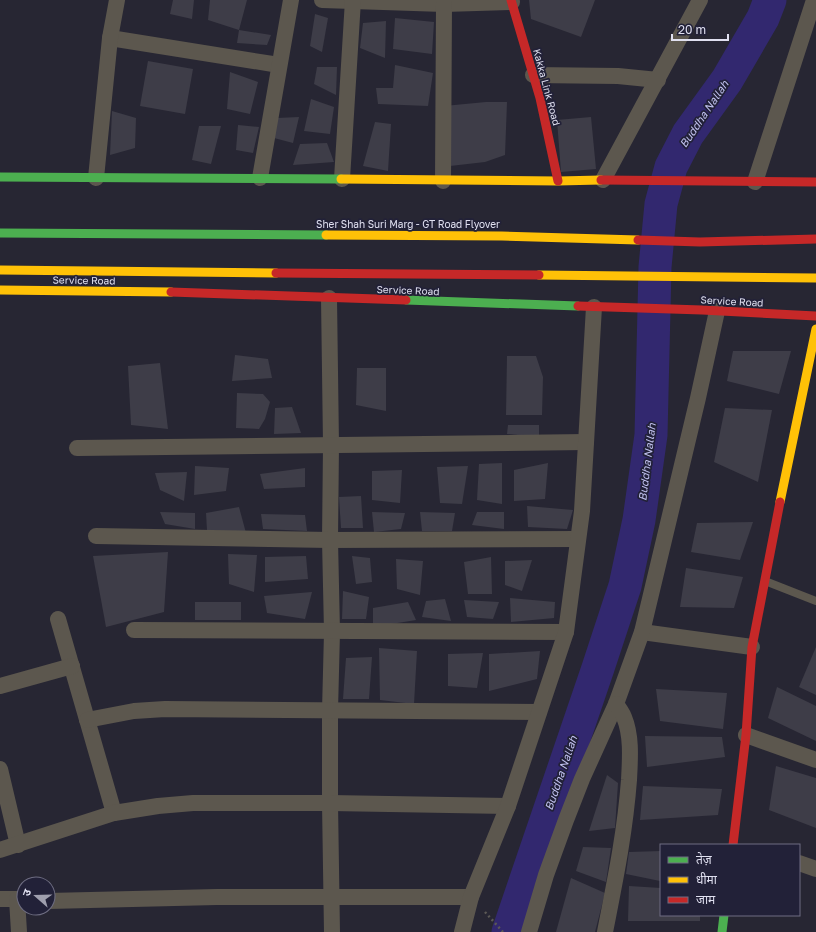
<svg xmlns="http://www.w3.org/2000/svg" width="816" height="932" font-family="'Golos Text','Noto Sans Devanagari',sans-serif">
	<rect width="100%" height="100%" fill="#272633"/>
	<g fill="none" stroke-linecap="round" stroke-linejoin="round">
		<path stroke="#32286f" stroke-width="33" d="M508,932L598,668L625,586L639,520L651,435L655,267L661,204L671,167L688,134L727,80L763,18L770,0"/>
	</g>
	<g fill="#3e3d48">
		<path d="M173,0H194L192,19L170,14Z"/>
		<path d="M210,0H247L239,30L208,20Z"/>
		<path d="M529,0H595L581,37L531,19Z"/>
		<path d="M315,14L328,18L322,52L310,46Z"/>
		<path d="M395,18L434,22L432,54L393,49Z"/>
		<path d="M386,21L385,58L360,48L363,23Z"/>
		<path d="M239,30L271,35L267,45L237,43Z"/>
		<path d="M148,61L193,69L185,114L140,106Z"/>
		<path d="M395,65L433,73L428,106L378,104L376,88H393Z"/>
		<path d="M317,67H337L336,95L314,84Z"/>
		<path d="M230,72L258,82L250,114L227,109Z"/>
		<path d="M311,99L334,107L330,134L304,131Z"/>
		<path d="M486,102H507L505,155L485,162L450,166L444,106Z"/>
		<path d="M112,111L136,118L135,148L110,155Z"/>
		<path d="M299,117L293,143L274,138L277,118Z"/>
		<path d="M591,117L596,169L561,172L557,120Z"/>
		<path d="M375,122L391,124L388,171L363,166Z"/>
		<path d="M238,125L259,127L253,153L236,150Z"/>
		<path d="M199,126H221L211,164L192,160Z"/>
		<path d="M327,143L334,162L293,165L300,144Z"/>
		<path d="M733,351H791L779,394L727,381Z"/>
		<path d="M235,355L268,359L272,378L232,381Z"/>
		<path d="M507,356H536L543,377L542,415H506Z"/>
		<path d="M160,363L168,429L131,425L128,366Z"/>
		<path d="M357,368H386V411L356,405Z"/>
		<path d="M237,393L263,394L270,402L265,419L259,429L236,428Z"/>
		<path d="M292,407L301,433L274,434L275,408Z"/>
		<path d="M725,408L772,410L758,482L714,462Z"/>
		<path d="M508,425H539V437L507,434Z"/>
		<path d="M502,463V504L477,500L479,464Z"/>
		<path d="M548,463L545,499L514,501V470Z"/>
		<path d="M195,466L229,468L226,491L194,495Z"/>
		<path d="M468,466L462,504L440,503L437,467Z"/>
		<path d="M305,468V487L264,489L260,474Z"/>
		<path d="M402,470L400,503L372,500V471Z"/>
		<path d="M187,472L184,501L160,490L155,473Z"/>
		<path d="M361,496L363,528H341L339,497Z"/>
		<path d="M527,506L573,510L567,529L528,527Z"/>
		<path d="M239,507L246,533L207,530L206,513Z"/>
		<path d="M160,512L195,513V529L165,524Z"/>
		<path d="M372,512L405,513L401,529L374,532Z"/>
		<path d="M420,512L455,513L452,531H422Z"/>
		<path d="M477,512H504V529L472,525Z"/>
		<path d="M261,514L305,515L307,531L263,529Z"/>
		<path d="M753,522L740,560L691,552L697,523Z"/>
		<path d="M168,552L164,612L106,627L93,556Z"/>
		<path d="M228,554L257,555L254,592L229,584Z"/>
		<path d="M306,556L308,579L265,582V557Z"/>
		<path d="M352,556L370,558L372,582L356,584Z"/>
		<path d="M491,557L492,594H468L464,562Z"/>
		<path d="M396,559L423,561L420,595L397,589Z"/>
		<path d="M532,560L522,591L505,585V561Z"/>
		<path d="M686,568L743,577L734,608L680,607Z"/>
		<path d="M343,591L369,597L366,619H342Z"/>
		<path d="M312,592L305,619L267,613L264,596Z"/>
		<path d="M510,598L555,602L554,618L511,622Z"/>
		<path d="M445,599L451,621L422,617L426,601Z"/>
		<path d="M464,600L499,602L493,619L467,617Z"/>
		<rect x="195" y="602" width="46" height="18"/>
		<path d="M408,602L416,620L373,627V608Z"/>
		<path d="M816,647V695L799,687Z"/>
		<path d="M379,648L417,651L414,704L380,700Z"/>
		<path d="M540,651L537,679L489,691V654Z"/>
		<path d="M483,653L477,688L448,686V654Z"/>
		<path d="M372,657L369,699H343L346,658Z"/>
		<path d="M777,687L816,706V741L768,718Z"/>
		<path d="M656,689L727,693L723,729L660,721Z"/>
		<path d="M645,736L722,737L725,757L647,767Z"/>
		<path d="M776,766L816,778V828L769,810Z"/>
		<path d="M607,775L618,783L615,828L589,831Z"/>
		<path d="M643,786L722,789L718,815L640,820Z"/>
		<path d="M583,847L611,848L606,882L576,871Z"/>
		<path d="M661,851L660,881L626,874L629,852Z"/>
		<path d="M571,878L605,893L595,932H556Z"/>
		<path d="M629,886L661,888V915H700V921H628Z"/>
	</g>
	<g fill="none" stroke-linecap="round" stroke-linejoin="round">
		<path stroke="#5c5956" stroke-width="2.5" stroke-dasharray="2 3" stroke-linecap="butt" d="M485,912L503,932"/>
		<path stroke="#5c574e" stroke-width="8" d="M765,581L816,601"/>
		<g stroke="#5c574e" stroke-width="16">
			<path d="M322,0L444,4L512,2"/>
			<path d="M110,38L279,65"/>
			<path d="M533,75L618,76L658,80"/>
			<path d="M96,178L110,38L117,0"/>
			<path d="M260,178L291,0"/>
			<path d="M342,179L353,0"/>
			<path d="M603,180L700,0"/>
			<path d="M443,181L444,4"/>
			<path d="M755,182L814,0"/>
			<path d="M329,298L331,445L330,540L332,632L330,711V803L332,932"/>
			<path d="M77,448L586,442"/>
			<path d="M96,536L330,540L578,539"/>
			<path d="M58,619L114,813"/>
			<path d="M134,630L566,632"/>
			<path d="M642,632L752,647"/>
			<path d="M0,686L72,666"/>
			<path d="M87,720L134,711L165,709L539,712"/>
			<path d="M746,735L816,760"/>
			<path d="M0,769L18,845"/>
			<path d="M0,850L114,813L158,806L193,803H330L508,806"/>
			<path d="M799,863L816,869"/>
			<path d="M0,899H24"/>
			<path d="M17,899L19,932"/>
			<path d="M48,901L217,897H471"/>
			<path d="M462,932L471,897L508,806L566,632L582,511L594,307"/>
			<path d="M529,932L546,875L566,820L582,779L616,704L642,632L698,398L717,311"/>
			<path d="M605,932C615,881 625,833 629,780C630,760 632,736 624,717C622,712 619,708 616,704"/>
		</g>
		<g stroke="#4caf50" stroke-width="9">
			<path d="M0,177L341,179"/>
			<path d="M0,233L326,235"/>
			<path d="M406,300L578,306"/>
			<path d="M722,932L724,915"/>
		</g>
		<g stroke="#ffc107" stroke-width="9">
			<path d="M341,179L558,181L601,180"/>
			<path d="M326,235L502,236L638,240"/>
			<path d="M0,270L276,273"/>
			<path d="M539,275L816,278"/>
			<path d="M0,290L171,292"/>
			<path d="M780,502L816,329"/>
		</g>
		<g stroke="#c62828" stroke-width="9">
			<path d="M511,0L540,98L558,181"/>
			<path d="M601,180L816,182"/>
			<path d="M638,240L700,242L816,239"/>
			<path d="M276,273L539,275"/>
			<path d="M171,292L406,300"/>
			<path d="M578,306L702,310L816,316"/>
			<path d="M733,845L746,735L752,647L780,502"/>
		</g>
	</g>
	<g text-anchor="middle" stroke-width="3.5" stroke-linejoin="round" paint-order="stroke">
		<g font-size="10" fill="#e0e0f0" stroke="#222138">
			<text transform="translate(547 87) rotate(75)" y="4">Kakka Link Road</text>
			<text x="408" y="228">Sher Shah Suri Marg - GT Road Flyover</text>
			<text transform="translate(84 280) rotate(1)" y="4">Service Road</text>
			<text transform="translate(408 290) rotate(2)" y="4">Service Road</text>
			<text transform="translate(732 301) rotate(3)" y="4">Service Road</text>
		</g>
		<g font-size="11" font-style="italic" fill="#c1c2ef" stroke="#222138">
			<text transform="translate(704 114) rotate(-56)" y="4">Buddha Nallah</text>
			<text transform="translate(647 462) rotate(-83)" y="4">Buddha Nallah</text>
			<text transform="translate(561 773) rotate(-71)" y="4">Buddha Nallah</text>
		</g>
	</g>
	<rect x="660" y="844" width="140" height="72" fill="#222138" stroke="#6e6d82"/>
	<rect x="668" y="857" width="20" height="6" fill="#4caf50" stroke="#6e6d82"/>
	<text x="696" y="864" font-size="12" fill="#e0e0f0">तेज़</text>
	<rect x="668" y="877" width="20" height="6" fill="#ffc107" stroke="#6e6d82"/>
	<text x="696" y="884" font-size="12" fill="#e0e0f0">धीमा</text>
	<rect x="668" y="897" width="20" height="6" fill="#c62828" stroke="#6e6d82"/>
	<text x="696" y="904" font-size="12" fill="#e0e0f0">जाम</text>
	<g transform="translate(36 896) rotate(290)"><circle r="19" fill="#222138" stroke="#6e6d82"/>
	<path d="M0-3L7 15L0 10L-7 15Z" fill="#9f9fae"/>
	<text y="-6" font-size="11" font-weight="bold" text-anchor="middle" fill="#e0e0f0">उ</text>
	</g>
	<path d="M672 34v6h56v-6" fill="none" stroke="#e0e0f0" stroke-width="2"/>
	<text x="678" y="34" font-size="12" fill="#e0e0f0" stroke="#222138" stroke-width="3" paint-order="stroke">20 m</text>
</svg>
